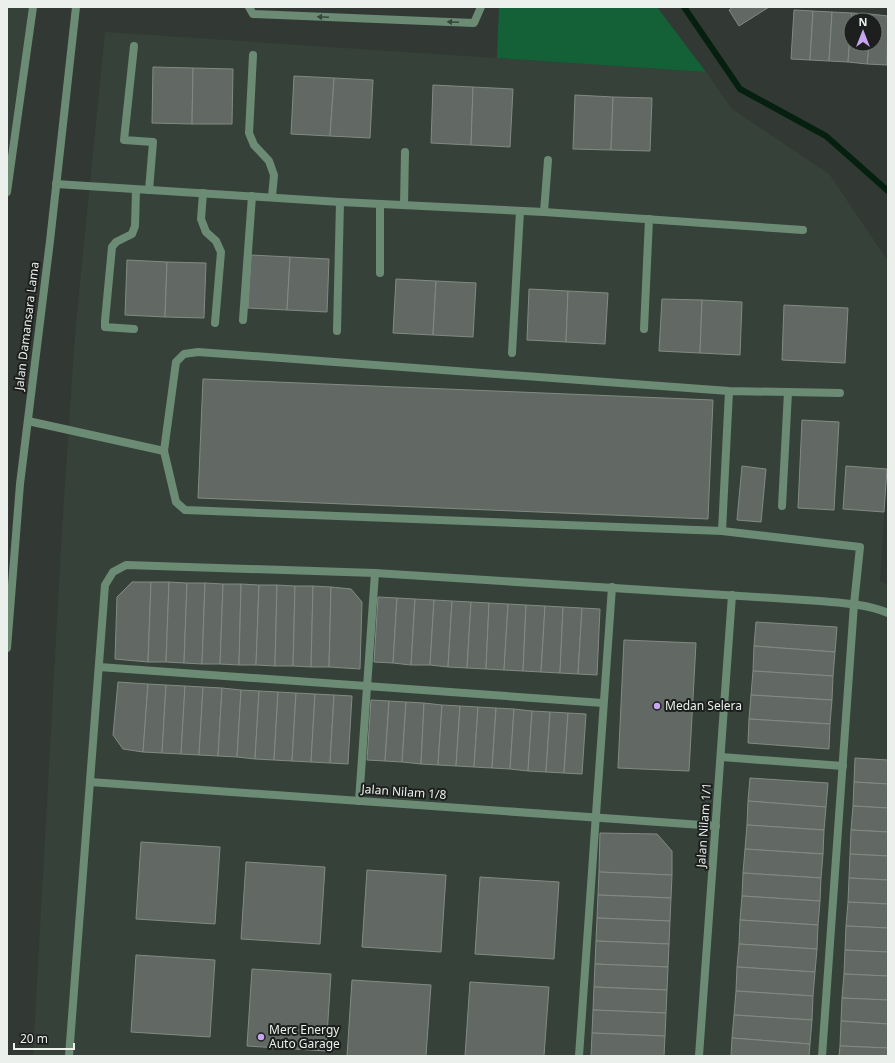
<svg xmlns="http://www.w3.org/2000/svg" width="895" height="1063" font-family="'Noto Sans',sans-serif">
	<rect width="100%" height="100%" fill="#323834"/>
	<g fill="#364239">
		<path d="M7,7H29L7,159Z"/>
		<path d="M105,32L706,72L732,109L829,174L888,261V456L880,581L888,585V1056H33L62,530L75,335Z"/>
	</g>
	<path fill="#146137" d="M499,7H657L706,72L497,58Z"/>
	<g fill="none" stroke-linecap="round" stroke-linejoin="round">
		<path stroke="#062010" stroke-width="6" d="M684,7L740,89L826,136L888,191"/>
	</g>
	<g fill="#626964" stroke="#838a84">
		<path d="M733,7H769L739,26L729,10Z"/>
		<path d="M794,10L813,11L810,60L791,59Z"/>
		<path d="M813,11L832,12L829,61L810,60Z"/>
		<path d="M832,12L852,13L848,62L829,61Z"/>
		<path d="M852,13L870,14V20H851Z"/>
		<path d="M870,14L888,16L887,65L867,64L869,44H875V20H870Z"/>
		<path d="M851,22V44H869L867,64L848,62Z"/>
		<path d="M153,67L193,68L192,124L152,123Z"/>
		<path d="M193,68L233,69L232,124H192Z"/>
		<path d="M294,76L334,78L330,136L291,134Z"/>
		<path d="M334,78L373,80L370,138L330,136Z"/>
		<path d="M433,85L473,87L471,145L431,143Z"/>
		<path d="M473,87L513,89L510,147L471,145Z"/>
		<path d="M575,95L613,97L611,150L573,149Z"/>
		<path d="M613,97L652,98L650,151L611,150Z"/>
		<path d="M251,255L290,257L287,310L248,308Z"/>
		<path d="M290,257L329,259L327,312L287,310Z"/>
		<path d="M127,260L167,262L165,317L125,315Z"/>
		<path d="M167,262L206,263L204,318L165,317Z"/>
		<path d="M396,279L436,281L433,335L393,333Z"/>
		<path d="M436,281L476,283L473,337L433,335Z"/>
		<path d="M529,289L568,291L566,342L527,340Z"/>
		<path d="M568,291L608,293L605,344L566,342Z"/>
		<path d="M662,299L702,300L700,353L659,351Z"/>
		<path d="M702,300L742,302L740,355L700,353Z"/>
		<path d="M784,305L848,308L845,363L782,360Z"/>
		<path d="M203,379L713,400L708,519L198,498Z"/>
		<path d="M802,420L839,422L834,510L798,508Z"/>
		<path d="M742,466L766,469L761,522L737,520Z"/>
		<path d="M846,466L887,469L884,512L843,509Z"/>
		<path d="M132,582H151L148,662L115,659L117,597Z"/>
		<path d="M151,582H169L166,662H148Z"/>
		<path d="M169,582L187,583L184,663L166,662Z"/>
		<path d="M187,583H205L202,664L184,663Z"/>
		<path d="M205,583L223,584L220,664H202Z"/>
		<path d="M223,584H241L239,665L220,664Z"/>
		<path d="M241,584L259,585L256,665H239Z"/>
		<path d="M259,585H277L275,666L256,665Z"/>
		<path d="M277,585L295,586L293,666H275Z"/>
		<path d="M295,586H313L311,667L293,666Z"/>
		<path d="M313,586L331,587L329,667H311Z"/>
		<path d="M331,587L351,589L362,602L360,669L329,667Z"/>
		<path d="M378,597L397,598L393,663L374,662Z"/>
		<path d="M397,598L415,599L411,665L393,663Z"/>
		<path d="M415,599L434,600L430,665H411Z"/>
		<path d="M434,600L452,601L448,667L430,665Z"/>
		<path d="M452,601L471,602L467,668L448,667Z"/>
		<path d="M471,602L489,603L486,669L467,668Z"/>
		<path d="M489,603L508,604L504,670L486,669Z"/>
		<path d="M508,604L526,605L523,671L504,670Z"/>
		<path d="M526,605L545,606L541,672L523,671Z"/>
		<path d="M545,606L563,607L560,673L541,672Z"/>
		<path d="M563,607L582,608L578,674L560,673Z"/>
		<path d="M582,608L600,609L597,675L578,674Z"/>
		<path d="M756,622L837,627L835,652L754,646Z"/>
		<path d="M624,640L696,643L689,771L618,768Z"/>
		<path d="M754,646L835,652L833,676L753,671Z"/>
		<path d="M753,671L833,676L832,700L751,695Z"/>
		<path d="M118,682L148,684L143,752L123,749L113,735Z"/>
		<path d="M148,684L166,685L162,753L143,752Z"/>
		<path d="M166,685L185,686L181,754L162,753Z"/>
		<path d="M185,686L203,687L199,755L181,754Z"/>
		<path d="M203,687L222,688L218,756L199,755Z"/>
		<path d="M222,688L241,690L237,757L218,756Z"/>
		<path d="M241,690L259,691L255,759L237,757Z"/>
		<path d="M259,691L278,692L274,760L255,759Z"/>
		<path d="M278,692L296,693L292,761L274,760Z"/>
		<path d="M296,693L315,694L311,762L292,761Z"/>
		<path d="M315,694L334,695L330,763L311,762Z"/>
		<path d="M334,695L352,696L348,764L330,763Z"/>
		<path d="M751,695L832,700L830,724L749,719Z"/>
		<path d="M371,700L389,701L385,761L367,760Z"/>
		<path d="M389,701L406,702L402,762L385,761Z"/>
		<path d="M406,702L424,703L421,764L402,762Z"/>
		<path d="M424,703L442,705L438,765L421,764Z"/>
		<path d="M442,705L460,706L456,766L438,765Z"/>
		<path d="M460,706L478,707L474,767L456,766Z"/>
		<path d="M478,707L496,708L492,768L474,767Z"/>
		<path d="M496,708L514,709L510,769L492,768Z"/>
		<path d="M514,709L532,711L528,771L510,769Z"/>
		<path d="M532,711L550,712L546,772L528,771Z"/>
		<path d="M550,712L568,713L564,773L546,772Z"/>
		<path d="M568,713L586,714L582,774L564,773Z"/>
		<path d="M749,719L830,724L829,749L748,743Z"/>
		<path d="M855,758L888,760V784L854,782Z"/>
		<path d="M750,778L828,783L826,807L748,801Z"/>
		<path d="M854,782L888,784V808L853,806Z"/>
		<path d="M748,801L826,807L824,830L747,825Z"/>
		<path d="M853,806L888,808V832L851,830Z"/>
		<path d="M747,825L824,830L823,854L745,849Z"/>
		<path d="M851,830L888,832V856L850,854Z"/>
		<path d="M600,833L657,834L672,851V875L599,872Z"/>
		<path d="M141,842L220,847L215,924L136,919Z"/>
		<path d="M745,849L823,854L821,878L743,873Z"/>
		<path d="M850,854L888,856V880L849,878Z"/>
		<path d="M246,862L325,867L320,944L241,939Z"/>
		<path d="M367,870L446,875L441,952L362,947Z"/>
		<path d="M599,872L672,875L671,898L598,895Z"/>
		<path d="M743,873L821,878L820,901L742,896Z"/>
		<path d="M480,877L559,882L554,959L475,954Z"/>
		<path d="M849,878L888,880V904L848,902Z"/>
		<path d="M598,895L671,898L670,921L597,918Z"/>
		<path d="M742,896L820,901L818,925L740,920Z"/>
		<path d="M848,902L888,904V928L846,926Z"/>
		<path d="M597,918L670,921L669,944L596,941Z"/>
		<path d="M740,920L818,925L817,949L739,944Z"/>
		<path d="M846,926L888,928V952L845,950Z"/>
		<path d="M596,941L669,944L668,967L595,964Z"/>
		<path d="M739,944L817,949L815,972L737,967Z"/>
		<path d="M845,950L888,952V976L844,974Z"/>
		<path d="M136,955L215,960L210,1037L131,1032Z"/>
		<path d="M595,964L668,967L667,990L594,987Z"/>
		<path d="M737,967L815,972L813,996L736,991Z"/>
		<path d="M252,969L331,974L326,1051L247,1046Z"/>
		<path d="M844,974L888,976V1000L842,998Z"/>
		<path d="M352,980L431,985L426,1056H347Z"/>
		<path d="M470,982L549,987L544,1056H465Z"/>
		<path d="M594,987L667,990L666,1013L593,1010Z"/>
		<path d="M736,991L813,996L812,1020L734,1015Z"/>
		<path d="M842,998L888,1000V1024L841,1021Z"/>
		<path d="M593,1010L666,1013L665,1036L592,1033Z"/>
		<path d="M734,1015L812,1020L810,1044L732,1038Z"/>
		<path d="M841,1021L888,1024V1048L840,1046Z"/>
		<path d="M592,1033L665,1036L664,1056H591Z"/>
		<path d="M732,1038L810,1044L809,1056H731Z"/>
		<path d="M840,1046L888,1048V1056H839Z"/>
	</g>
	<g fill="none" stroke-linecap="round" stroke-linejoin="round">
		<g stroke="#6c8b75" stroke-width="8">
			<path d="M249,7L253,14L474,23L481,7"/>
			<path d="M134,46L124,140L153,142L149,190"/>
			<path d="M253,55L249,133L254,145L269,161L274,175L272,197"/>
			<path d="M7,192L33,7"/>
			<path d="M203,193L201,219L206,232L216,241L221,252L215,323"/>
			<path d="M380,204V273"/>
			<path d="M404,205L405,152"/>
			<path d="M544,212L548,160"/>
			<path d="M243,320L252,196"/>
			<path d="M134,329L105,327V321L112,247L116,242L132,234L135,226L136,190"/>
			<path d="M644,329L649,219"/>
			<path d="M337,331L340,202"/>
			<path d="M512,353L520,211"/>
			<path d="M729,391L722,531L185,510L176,502L164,451L176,362L184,354L198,352L729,391L840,393"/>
			<path d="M28,421L164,451"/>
			<path d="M782,506L788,392"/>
			<path d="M722,531L860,547L854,604L822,1056"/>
			<path d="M99,667L603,703"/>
			<path d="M721,757L843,766"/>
			<path d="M359,801L375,573"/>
			<path d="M579,1056L612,587"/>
		</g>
		<g stroke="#6c8b75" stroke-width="8">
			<path d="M56,184L340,202L544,212L803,230"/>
			<path d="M7,648L20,484L50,241L76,7"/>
			<path d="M90,782L716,826"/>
			<path d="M69,1056L105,585L113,572L126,565L375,573L820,601C843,603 867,604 888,613"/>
			<path d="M699,1056L732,595"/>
		</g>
	</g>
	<defs><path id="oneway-solid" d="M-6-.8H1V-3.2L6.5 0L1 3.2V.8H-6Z"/></defs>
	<g fill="#38453c">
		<use href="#oneway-solid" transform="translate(323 17) rotate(-178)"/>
		<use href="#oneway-solid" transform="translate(453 22) rotate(-178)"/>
	</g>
	<g fill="#c6a6f0" stroke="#1c1f1d" stroke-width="1.5">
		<circle cx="657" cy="706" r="4"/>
		<circle cx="261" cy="1037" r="4"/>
	</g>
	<g text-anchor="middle" stroke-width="4" stroke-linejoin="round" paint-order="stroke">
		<g font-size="12" fill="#ebf0ec" stroke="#1c1f1d">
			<text transform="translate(27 326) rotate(-83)" y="4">Jalan Damansara Lama</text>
			<text transform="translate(404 792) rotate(4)" y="4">Jalan Nilam 1/8</text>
			<text transform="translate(704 825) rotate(-86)" y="4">Jalan Nilam 1/1</text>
		</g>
		<g font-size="12" fill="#ebf0ec" stroke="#1c1f1d" text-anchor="start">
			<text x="665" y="710">Medan Selera</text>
			<text x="269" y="1034">Merc Energy<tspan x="269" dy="14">Auto Garage</tspan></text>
		</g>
	</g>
	<rect width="895" height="1063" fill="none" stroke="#ebf0ec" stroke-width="16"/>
	<g transform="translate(863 32)"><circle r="19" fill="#1c1f1d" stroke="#6f7370"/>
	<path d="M0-3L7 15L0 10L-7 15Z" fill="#c6a6f0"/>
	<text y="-6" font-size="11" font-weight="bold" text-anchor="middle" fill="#ebf0ec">N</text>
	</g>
	<path d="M14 1043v6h60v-6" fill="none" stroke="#ebf0ec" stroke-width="2"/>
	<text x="20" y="1043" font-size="12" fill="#ebf0ec" stroke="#1c1f1d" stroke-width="3" paint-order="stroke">20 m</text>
</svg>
